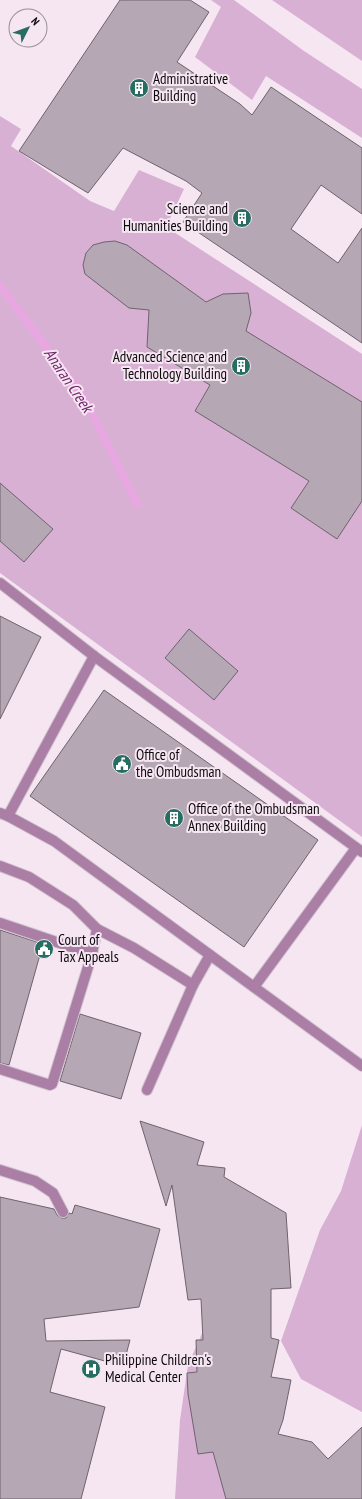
<svg xmlns="http://www.w3.org/2000/svg" width="362" height="1499" font-family="'PT Sans Narrow',sans-serif">
	<rect width="100%" height="100%" fill="#f5e6f2"/>
	<g fill="#d8b0d3">
		<path d="M211,0H234L304,51L362,89V138L266,76L252,100L195,57L221,7Z"/>
		<path d="M272,0H362V61Z"/>
		<path d="M0,116L21,129L11,146L90,201L114,211L139,170L184,189L166,227L362,354V837L0,573Z"/>
		<path d="M362,1125V1412L301,1379L281,1341L320,1230L341,1191Z"/>
		<path d="M208,1320L235,1499H175L180,1420L188,1365Z"/>
	</g>
	<g fill="none" stroke-linecap="round" stroke-linejoin="round">
		<path stroke="#e9a7e1" stroke-width="8" d="M0,286L84,397L137,504"/>
	</g>
	<g fill="#b5a7b3" stroke="#6f636e">
		<path d="M120,0H190L209,12L177,62L240,104L252,115L271,87L362,148V214L321,185L291,229L338,263L362,228V343L183,222L202,193L186,181L123,148L88,193L19,151Z"/>
		<path d="M115,241L127,245L206,302L223,294L248,293L251,313L246,331L362,402V501L337,539L291,508L309,481L195,411L210,385L147,347L149,310L129,308L85,274L83,265L86,253L93,245L104,242Z"/>
		<path d="M0,483L53,529L24,562L0,541Z"/>
		<path d="M0,616L41,637L0,719Z"/>
		<path d="M189,629L238,671L214,700L165,658Z"/>
		<path d="M104,690L318,840L244,947L30,796Z"/>
		<path d="M0,930L43,944L9,1065L0,1063Z"/>
		<path d="M80,1014L141,1033L121,1099L60,1081Z"/>
		<path d="M140,1121L204,1142L197,1165L225,1168L224,1177L286,1213L291,1288L271,1289V1338L279,1340L271,1377L291,1380L283,1420L278,1434L312,1442L328,1459L362,1427V1499H226L213,1452L198,1454L188,1394L187,1373L197,1372L196,1340H203L201,1299L188,1300L172,1185L166,1206Z"/>
		<path d="M0,1197L54,1209L57,1215L62,1218H66L69,1213L72,1214L75,1205L160,1229L139,1307L44,1319L46,1341L130,1340L123,1366L61,1349L50,1392L105,1407L81,1499H0Z"/>
	</g>
	<g fill="none" stroke-linecap="round" stroke-linejoin="round">
		<g stroke="#d0c3ce" stroke-width="12">
			<g id="lane">
				<path d="M0,583L94,656L362,852"/>
				<path d="M0,813L8,816L54,841L362,1066"/>
				<path d="M8,816L94,656"/>
				<path d="M0,866L29,877L73,905L97,929L92,954L52,1084L50,1085L0,1069"/>
				<path d="M0,923L92,954"/>
				<path d="M97,929L134,948L193,985"/>
				<path d="M254,987L356,848"/>
				<path d="M147,1090L193,985L210,955"/>
				<path d="M0,1170L35,1181L53,1193L63,1212"/>
			</g>
		</g>
		<use href="#lane" stroke="#aa7ea5" stroke-width="10"/>
	</g>
	<defs>
		<g id="building-disc" transform="scale(1)"><circle r="9.5" fill="#276d62" stroke="#f5e6f2"/><path d="M-4-6H4V6H1V3H-1V6H-4ZM-2.5-4.3h1.7v1.8h-1.7ZM.8-4.3h1.7v1.8H.8ZM-2.5-1h1.7V.8h-1.7ZM.8-1h1.7V.8H.8Z" fill="#fff"/></g>
		<g id="civic-disc" transform="scale(1)"><circle r="9.5" fill="#276d62" stroke="#f5e6f2"/><path d="M-.6-6.5H3V-4.5H.6V-3L4-1V1h2V6H-6V1h2V-1L-.6-3ZM-1.2 2.5V6h2.4V2.5Z" fill="#fff"/></g>
		<g id="hospital-disc" transform="scale(1)"><circle r="9.5" fill="#276d62" stroke="#f5e6f2"/><path d="M-5-5h3v3.5h4V-5h3V5h-3V1.5h-4V5h-3Z" fill="#fff"/></g>
	</defs>
	<g fill-rule="evenodd">
		<use href="#building-disc" x="139" y="88"/>
		<use href="#building-disc" x="242" y="218"/>
		<use href="#building-disc" x="241" y="366"/>
		<use href="#civic-disc" x="122" y="764"/>
		<use href="#building-disc" x="174" y="818"/>
		<use href="#civic-disc" x="44" y="949"/>
		<use href="#hospital-disc" x="91" y="1369"/>
	</g>
	<g text-anchor="middle" stroke-width="4" stroke-linejoin="round" paint-order="stroke">
		<g font-size="15" fill="#0e0a0e" stroke="#f5e6f2" text-anchor="start">
			<text x="153" y="84">Administrative<tspan x="153" dy="17">Building</tspan></text>
			<text x="228" y="214" text-anchor="end">Science and<tspan x="228" dy="17">Humanities Building</tspan></text>
			<text x="227" y="362" text-anchor="end">Advanced Science and<tspan x="227" dy="17">Technology Building</tspan></text>
			<text x="136" y="760">Office of<tspan x="136" dy="17">the Ombudsman</tspan></text>
			<text x="188" y="814">Office of the Ombudsman<tspan x="188" dy="17">Annex Building</tspan></text>
			<text x="58" y="945">Court of<tspan x="58" dy="17">Tax Appeals</tspan></text>
			<text x="105" y="1365">Philippine Children's<tspan x="105" dy="17">Medical Center</tspan></text>
		</g>
		<g font-size="16" font-style="italic" fill="#71266c" stroke="#f5e6f2">
			<text transform="translate(69 380) rotate(56)" y="6">Anaran Creek</text>
		</g>
	</g>
	<g transform="translate(28 28) rotate(48)"><circle r="19" fill="#f5e6f2" stroke="#998e97"/>
	<path d="M0-3L7 15L0 10L-7 15Z" fill="#276d62"/>
	<text y="-6" font-size="11" font-weight="bold" text-anchor="middle" fill="#0e0a0e">N</text>
	</g>
</svg>
